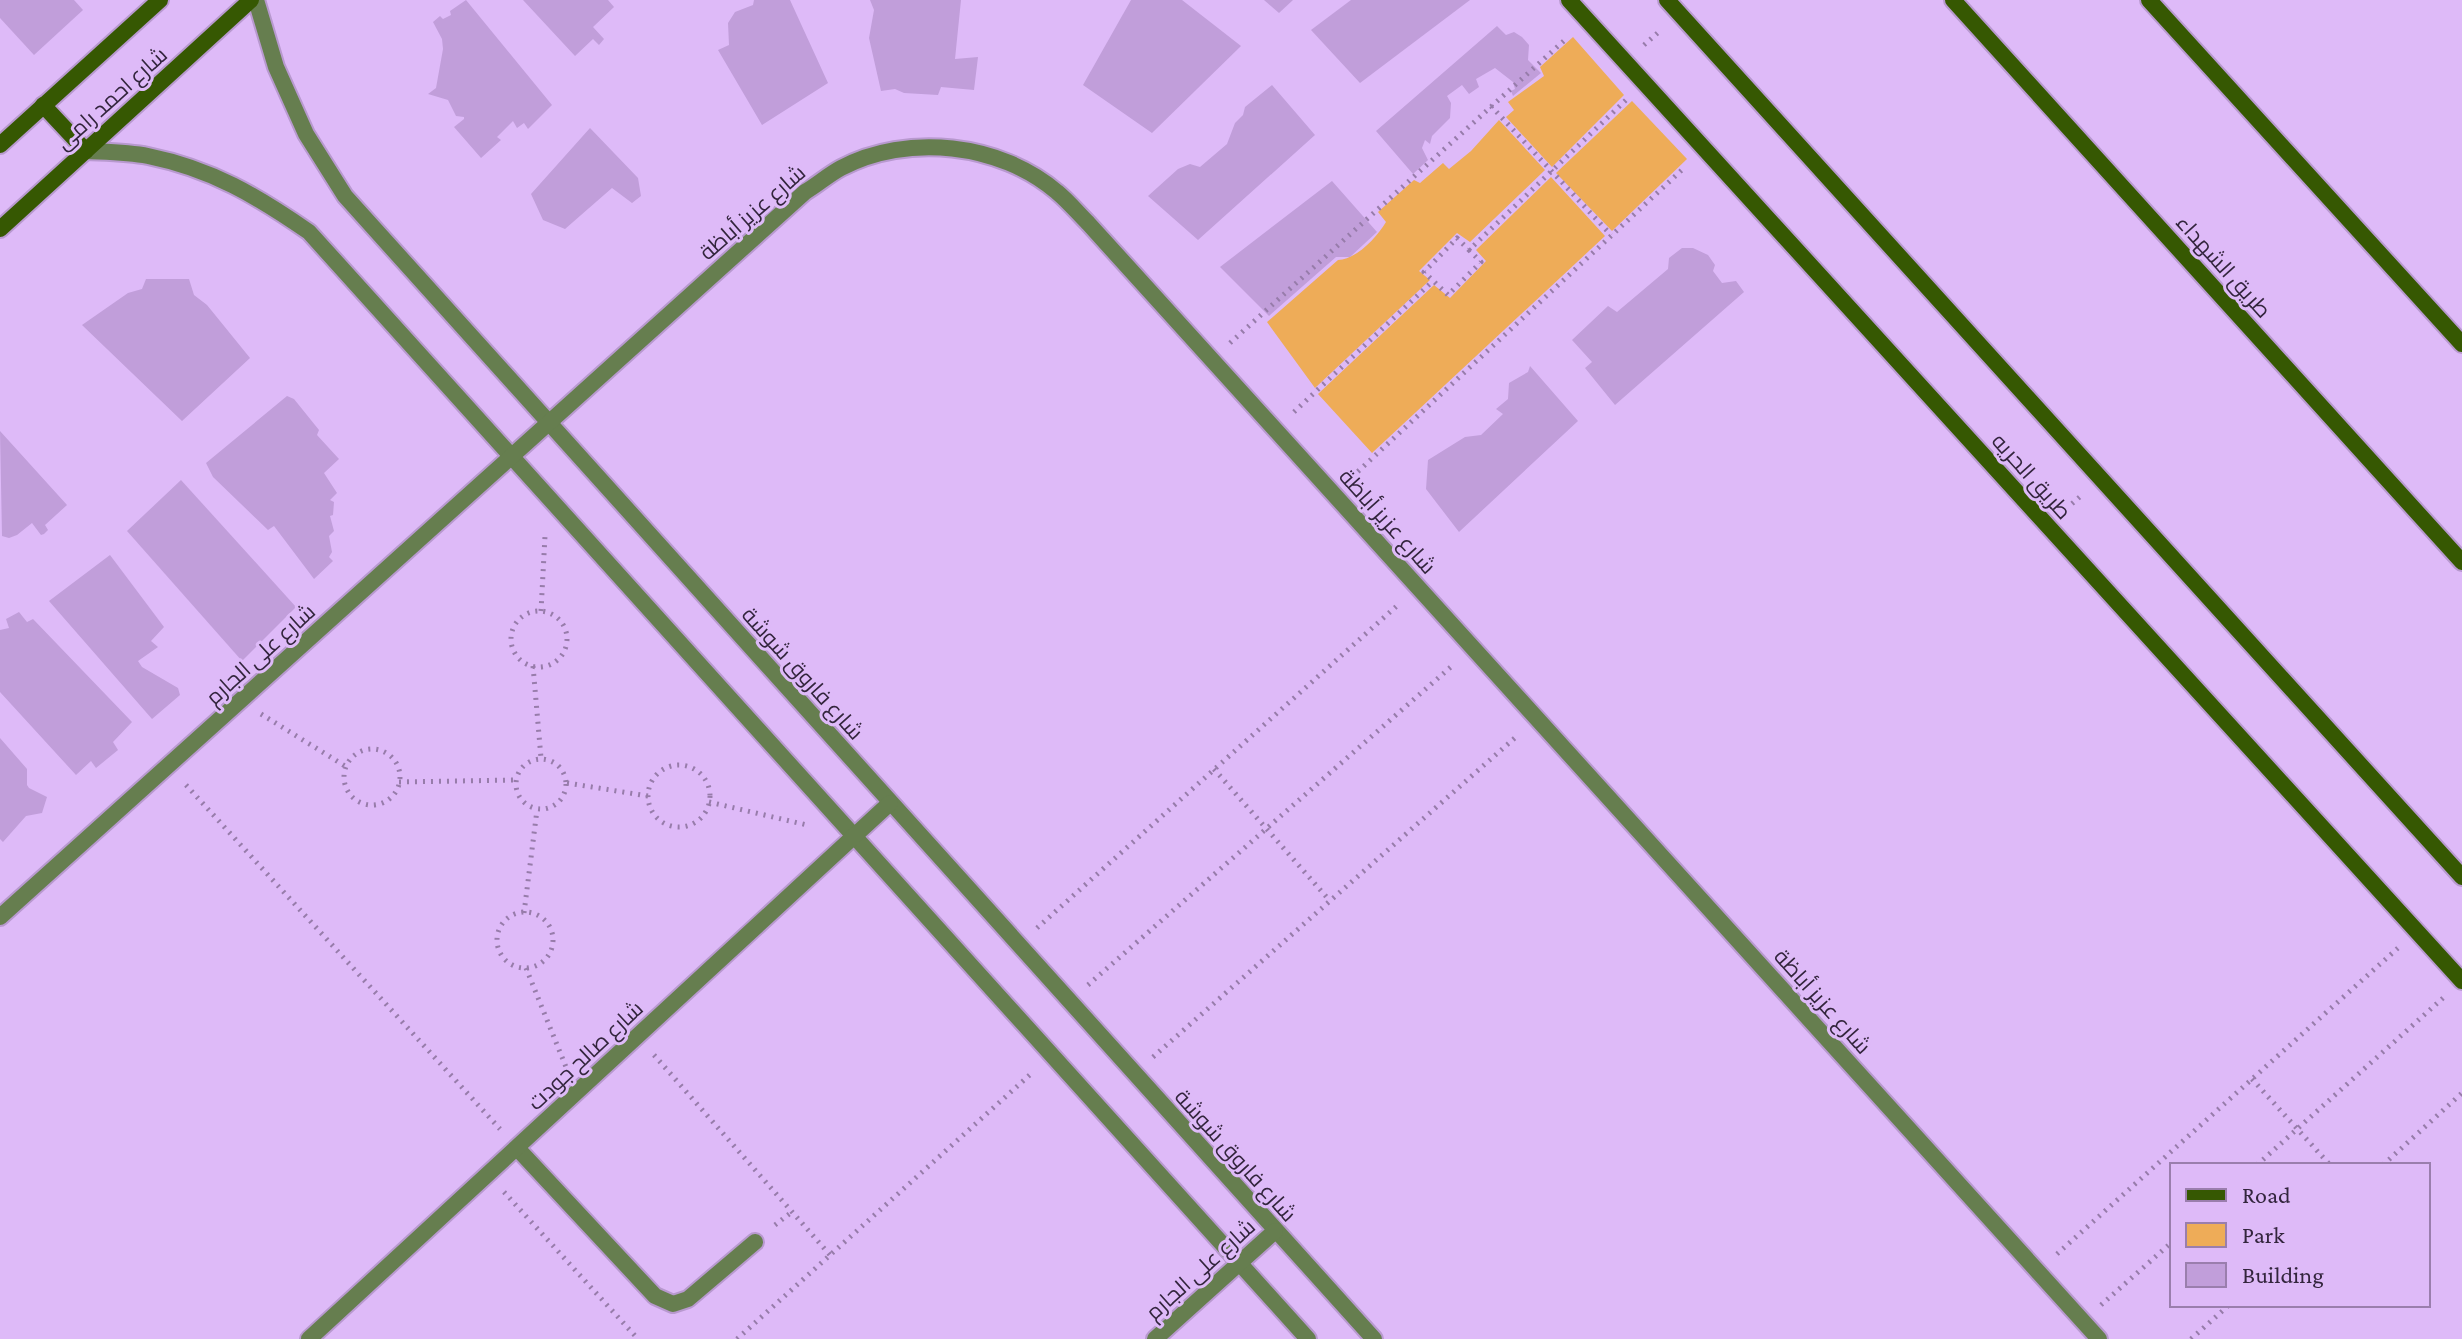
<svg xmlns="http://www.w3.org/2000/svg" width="2462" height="1339" font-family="'Crimson Pro',Cairo,serif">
	<rect width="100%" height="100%" fill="#debaf8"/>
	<g fill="#eeac58">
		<path d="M1573,37L1624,95L1552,167L1506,117L1514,110L1508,102L1544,76L1540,67Z"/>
		<path d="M1632,101L1687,159L1612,231L1556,173Z"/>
		<path d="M1499,120L1545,170L1470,242L1457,233L1419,271L1430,280L1315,388L1267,322L1338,260C1357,259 1376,238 1386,222L1378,212L1414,180L1420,183L1443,163L1449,169L1471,151Z"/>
		<path d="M1551,177L1605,236L1372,453L1318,394L1434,285L1450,298L1486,261L1476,250Z"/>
	</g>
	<g fill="#c19eda">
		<path d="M0,0H74L83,10L34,55L0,18Z"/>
		<path d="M466,0L552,105L528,129L524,123L517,128L513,121L497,137L501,140L481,158L454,127L464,119V117L456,116L448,100L428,94L436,88L443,49L442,39L433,22L440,16L443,19L451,15L450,11Z"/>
		<path d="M523,0H608L614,7L593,27L604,39L599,45L593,39L575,56Z"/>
		<path d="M754,0H790L828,83L762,125L718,50L729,45L728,23L735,12L753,5Z"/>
		<path d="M870,0H961L955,59L978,57L974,90L941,87L938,95L904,93L895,89L881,91L869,38L874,10Z"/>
		<path d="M1131,0H1182L1241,46L1152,133L1083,85Z"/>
		<path d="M1264,0H1293L1279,13Z"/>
		<path d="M1351,0H1470L1360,83L1311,30Z"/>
		<path d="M1497,26L1506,35L1514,32L1522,37L1529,45L1528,60L1541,73L1513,96L1511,91L1515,89L1513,82L1495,68L1476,79L1479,87L1469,94L1462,85L1447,96L1451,103L1450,118L1432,136L1430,144L1425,140L1422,148L1428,160L1413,174L1376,131Z"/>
		<path d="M1272,85L1315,135L1198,240L1148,196L1178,169L1190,164L1200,167L1227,144L1235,123L1243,115L1245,107Z"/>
		<path d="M590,128L638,178L641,196L632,203L612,188L565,229L543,220L531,194Z"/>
		<path d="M1332,181L1377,232L1350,257H1336L1269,316L1220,267Z"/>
		<path d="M1682,248H1693L1708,255L1715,265L1713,271L1722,283L1736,281L1744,292L1615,405L1585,368L1592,362L1572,340L1608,306L1617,312L1668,269L1669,258Z"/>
		<path d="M146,279H189L194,295L207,305L250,358L182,421L82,325L128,293L142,289Z"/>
		<path d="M1530,366L1578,421L1459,532L1426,489L1428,460L1465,437L1481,435L1503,414L1496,409L1508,399L1509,383L1528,372Z"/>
		<path d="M287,396L294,399L319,430L317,435L339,459L324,473L337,493L330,500L334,502L333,515L330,516L334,531L329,536L332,552L329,557L333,561L314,579L274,526L268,530L213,477L206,463Z"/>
		<path d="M0,431L67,505L45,525L48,530L44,534L41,535L32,523L17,535L9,538L2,536Z"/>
		<path d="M181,480L296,607L242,661L127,531Z"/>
		<path d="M110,555L164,627L151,641L158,647L138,661L142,667L178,688L180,695L152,719L49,601Z"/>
		<path d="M19,612L27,622L33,619L132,722L113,742L118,750L96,768L91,761L76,775L0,692V630L9,628L6,619Z"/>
		<path d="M0,738L27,769V785L29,788L47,797L42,813L26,816L3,842L0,839Z"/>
	</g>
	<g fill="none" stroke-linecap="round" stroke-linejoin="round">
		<g stroke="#b899cf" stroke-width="20">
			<path id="lane" d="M517,1148L655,1296L673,1304L688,1299L755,1242"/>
		</g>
		<g stroke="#b899cf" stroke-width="20">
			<g id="street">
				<path d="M256,0L276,67L306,134L345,196L1374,1339"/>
				<path d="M86,151C107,152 128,152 148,156C212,169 257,196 309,232L1308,1339"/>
				<path d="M0,917L805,192C817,185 828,175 841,168C907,133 1000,143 1057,192C1068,201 1078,213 1088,223L2099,1339"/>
				<path d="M309,1339L890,803"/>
				<path d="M1155,1339L1275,1231"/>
			</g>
		</g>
		<g stroke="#b899cf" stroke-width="20">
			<g id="secondary">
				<path d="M1569,0L2462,981"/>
				<path d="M1667,0L2462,877"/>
				<path d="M1953,0L2462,562"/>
				<path d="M2149,0L2462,344"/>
				<path d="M43,105L86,151"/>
				<path d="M0,145L160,0"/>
				<path d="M0,229L251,0"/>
			</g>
		</g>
		<g stroke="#977caa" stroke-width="5" stroke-dasharray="2 6" stroke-linecap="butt">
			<path d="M1644,45L1661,30"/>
			<path d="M1491,106L1611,235"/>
			<path d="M1469,250L1481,262L1448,295L1424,272L1457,238L1469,250L1626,100"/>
			<path d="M1230,343L1567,38"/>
			<path d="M1294,412L1433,281"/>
			<path d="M1352,477L1684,168"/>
			<path d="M2066,509L2082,495"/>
			<path d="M541,611L545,536"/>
			<circle cx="539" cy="639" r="28"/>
			<path d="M533,666L541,758"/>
			<path d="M261,714L345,766"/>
			<circle cx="372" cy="777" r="28"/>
			<circle cx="541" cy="784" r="25"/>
			<circle cx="679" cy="796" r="31"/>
			<path d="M1214,769L1330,901"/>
			<path d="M399,782L516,780"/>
			<path d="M567,783L648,796"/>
			<path d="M186,785L500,1129"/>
			<path d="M709,802L807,825"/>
			<circle cx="525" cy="940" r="28"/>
			<path d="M524,913L537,810"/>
			<path d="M1037,928L1399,604"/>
			<path d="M526,968L566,1067"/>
			<path d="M1088,985L1453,665"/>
			<path d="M654,1055L830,1255"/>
			<path d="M1153,1057L1517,736"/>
			<path d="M2252,1079L2330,1165"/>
			<path d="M2257,1165L2443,998"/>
			<path d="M2383,1165L2462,1093"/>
			<path d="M504,1192L638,1339"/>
			<path d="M775,1225L793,1211"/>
			<path d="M2057,1254L2398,948"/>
			<path d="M2101,1305L2172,1242"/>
			<path d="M737,1339L1033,1072"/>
			<path d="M2191,1339L2229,1305"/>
		</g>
		<use href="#lane" stroke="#667e4f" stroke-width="16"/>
		<use href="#street" stroke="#667e4f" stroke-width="16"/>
		<use href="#secondary" stroke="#365802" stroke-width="16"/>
	</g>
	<g text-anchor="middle" stroke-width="6" stroke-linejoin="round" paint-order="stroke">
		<g font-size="22" fill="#33253d" stroke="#debaf8">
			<text transform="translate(111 98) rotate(-42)" y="8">شارع احمد رامى</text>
			<text transform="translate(752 212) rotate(-41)" y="8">شارع عزيز أباظة</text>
			<text transform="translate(2224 266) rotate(48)" y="8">طريق الشهداء</text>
			<text transform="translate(2032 476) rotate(48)" y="8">طريق الحريه</text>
			<text transform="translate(1388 521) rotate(48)" y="8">شارع عزيز أباظة</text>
			<text transform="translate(260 654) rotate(-42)" y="8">شارع على الجارم</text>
			<text transform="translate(803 673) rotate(48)" y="8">شارع فاروق شوشة</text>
			<text transform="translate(1823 1001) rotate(48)" y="8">شارع عزيز أباظة</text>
			<text transform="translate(585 1055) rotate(-43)" y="8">شارع صالح جودت</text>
			<text transform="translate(1236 1155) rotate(48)" y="8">شارع فاروق شوشة</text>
			<text transform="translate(1200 1269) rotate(-42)" y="8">شارع على الجارم</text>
		</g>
	</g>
	<rect x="2170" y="1163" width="260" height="144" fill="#debaf8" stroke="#9a7ead" stroke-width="2"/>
	<rect x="2186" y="1189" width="40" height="12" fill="#365802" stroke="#9a7ead" stroke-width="2"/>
	<text x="2242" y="1203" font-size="24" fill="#33253d">Road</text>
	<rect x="2186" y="1223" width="40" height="24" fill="#eeac58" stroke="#9a7ead" stroke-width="2"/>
	<text x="2242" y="1243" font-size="24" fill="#33253d">Park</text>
	<rect x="2186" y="1263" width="40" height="24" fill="#c19eda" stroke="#9a7ead" stroke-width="2"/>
	<text x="2242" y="1283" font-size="24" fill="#33253d">Building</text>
</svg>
